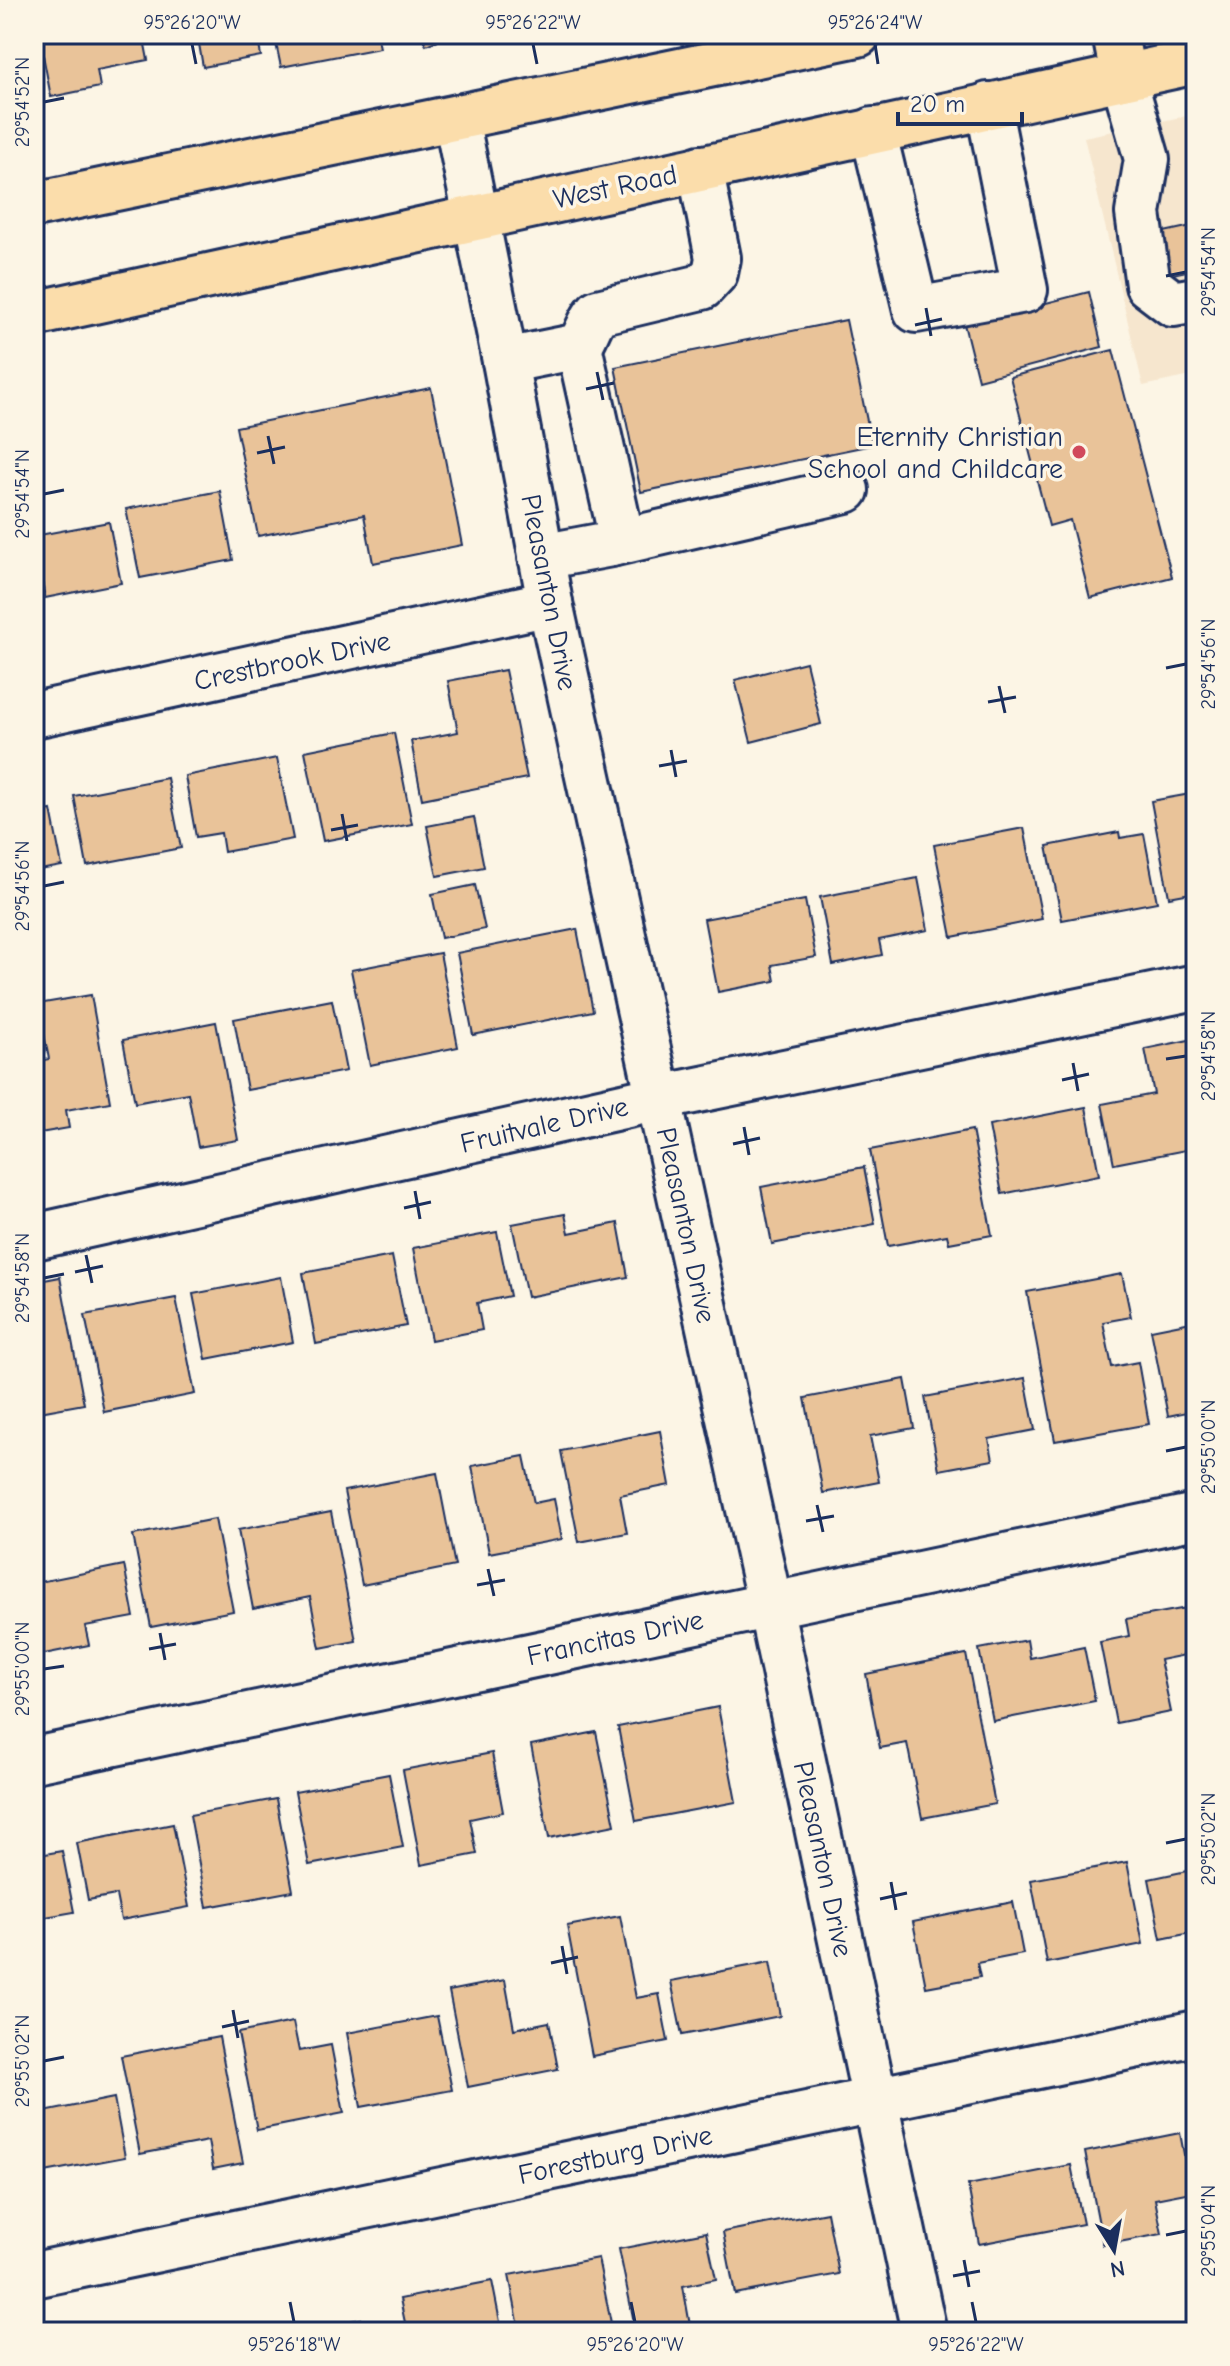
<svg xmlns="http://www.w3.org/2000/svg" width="1230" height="2366" font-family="'Comic Neue',sans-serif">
	<rect width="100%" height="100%" fill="#fcf5e5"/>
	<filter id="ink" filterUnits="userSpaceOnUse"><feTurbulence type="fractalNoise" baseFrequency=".0125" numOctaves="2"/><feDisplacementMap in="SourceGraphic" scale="16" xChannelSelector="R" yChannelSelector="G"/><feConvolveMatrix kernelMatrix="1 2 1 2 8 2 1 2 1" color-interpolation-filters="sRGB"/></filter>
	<g filter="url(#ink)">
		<path fill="#f6e6ce" d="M1196,114V375L1143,386L1084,137Z"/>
		<g fill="#e9c399" stroke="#1b2f5e" stroke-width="2">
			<path d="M39,34H143L148,60L97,70L100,87L51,97Z"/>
			<path d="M159,34H257L261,56L203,67L198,38L162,45Z"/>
			<path d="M274,34H377L380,48L281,67Z"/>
			<path d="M422,34H453L426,45Z"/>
			<path d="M1196,225V269L1163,276L1155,234Z"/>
			<path d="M1089,292L1102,347L978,380L964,324Z"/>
			<path d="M846,320L872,445L641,492L615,367Z"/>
			<path d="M1113,350L1172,577L1090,598L1070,520L1049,526L1010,377Z"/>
			<path d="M431,388L462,545L373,563L364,515L258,536L236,427Z"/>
			<path d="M220,491L233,560L140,578L126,509Z"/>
			<path d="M109,522L121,583L45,598L34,536Z"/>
			<path d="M806,662L821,724L751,742L735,680Z"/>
			<path d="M505,670L527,778L422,799L411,741L458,732L448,681Z"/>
			<path d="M394,733L412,824L323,841L305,751Z"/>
			<path d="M277,758L293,839L224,852L221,833L196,837L185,776Z"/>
			<path d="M167,778L181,848L87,866L74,796Z"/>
			<path d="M1196,793V892L1169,897L1151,801Z"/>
			<path d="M51,810L62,866L34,871V813Z"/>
			<path d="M474,817L484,867L437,876L427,826Z"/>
			<path d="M1024,828L1042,919L952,937L934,845Z"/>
			<path d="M1119,832L1120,838L1144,834L1157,902L1062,920L1047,846Z"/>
			<path d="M918,878L928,930L879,940L882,955L833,965L820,897Z"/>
			<path d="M475,885L485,929L441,938L432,894Z"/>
			<path d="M805,900L816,957L772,965L775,981L718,992L704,919Z"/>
			<path d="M577,929L593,1011L473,1035L457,953Z"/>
			<path d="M440,953L458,1047L370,1065L351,970Z"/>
			<path d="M91,995L110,1102L66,1110L69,1128L34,1134V1062L49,1059L38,1004Z"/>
			<path d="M332,1000L346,1071L247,1090L234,1019Z"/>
			<path d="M216,1022L238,1140L198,1147L188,1093L135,1103L123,1040Z"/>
			<path d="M1189,1040L1196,1078V1148L1114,1164L1102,1104L1154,1094L1145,1049Z"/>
			<path d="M1086,1107L1099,1175L1002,1194L989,1126Z"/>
			<path d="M972,1130L992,1235L949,1243L947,1235L888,1246L870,1150Z"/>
			<path d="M864,1167L875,1224L772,1244L761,1187Z"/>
			<path d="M565,1214L569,1233L618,1223L628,1277L527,1297L512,1224Z"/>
			<path d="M497,1232L510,1296L477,1303L482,1330L431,1340L413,1248Z"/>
			<path d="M392,1256L406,1326L316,1344L303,1273Z"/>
			<path d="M1122,1274L1131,1317L1103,1322L1112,1367L1138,1362L1149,1424L1055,1441L1027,1292Z"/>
			<path d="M60,1277L84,1404L34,1413V1282Z"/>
			<path d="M281,1277L293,1342L206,1359L193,1294Z"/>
			<path d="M176,1298L195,1394L104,1412L85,1315Z"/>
			<path d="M1196,1321V1410L1168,1416L1151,1330Z"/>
			<path d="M1025,1378L1035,1430L989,1439L993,1460L939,1470L925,1397Z"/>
			<path d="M905,1379L914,1428L870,1436L879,1482L823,1493L805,1398Z"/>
			<path d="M660,1431L670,1485L620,1495L627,1533L579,1542L561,1451Z"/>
			<path d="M524,1456L534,1503L554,1499L562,1539L489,1553L472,1466Z"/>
			<path d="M437,1473L455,1566L362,1585L344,1491Z"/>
			<path d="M331,1512L356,1641L320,1648L310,1597L253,1609L238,1530Z"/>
			<path d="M215,1519L233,1611L151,1627L133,1535Z"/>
			<path d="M124,1565L134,1617L85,1626L89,1645L34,1656V1583Z"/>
			<path d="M1187,1608L1195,1653L1160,1660L1171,1712L1116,1723L1100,1642L1129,1636L1126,1619Z"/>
			<path d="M1027,1640L1030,1658L1084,1647L1095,1701L993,1721L979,1649Z"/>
			<path d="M966,1654L995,1804L922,1818L907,1743L880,1748L866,1674Z"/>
			<path d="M718,1707L736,1802L636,1821L618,1727Z"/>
			<path d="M596,1732L615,1825L549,1838L531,1745Z"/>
			<path d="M492,1753L503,1812L470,1819L477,1854L421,1865L403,1770Z"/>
			<path d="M389,1774L403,1847L309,1865L295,1792Z"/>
			<path d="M276,1799L293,1891L207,1907L190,1815Z"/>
			<path d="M173,1824L189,1907L121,1920L116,1895L88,1900L77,1843Z"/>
			<path d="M62,1851L74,1912L34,1919V1856Z"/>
			<path d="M1127,1862L1143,1944L1047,1963L1031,1880Z"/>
			<path d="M1196,1869V1932L1161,1939L1149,1879Z"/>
			<path d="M1013,1902L1023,1954L977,1963L980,1977L926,1987L913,1922Z"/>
			<path d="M620,1916L636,1998L659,1994L668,2041L592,2056L567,1926Z"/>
			<path d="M770,1962L780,2016L682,2035L671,1981Z"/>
			<path d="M505,1980L514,2029L549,2022L558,2069L468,2087L449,1991Z"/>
			<path d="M437,2016L452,2090L361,2107L347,2033Z"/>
			<path d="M293,2022L299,2051L331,2045L344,2113L257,2130L238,2033Z"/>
			<path d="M219,2037L243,2163L213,2169L208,2141L140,2154L121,2056Z"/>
			<path d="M114,2098L125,2157L34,2174V2114Z"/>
			<path d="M1180,2133L1191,2192L1155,2199L1162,2234L1103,2245L1085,2152Z"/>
			<path d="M1071,2165L1083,2224L979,2244L968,2185Z"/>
			<path d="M827,2212L839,2274L735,2294L723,2232Z"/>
			<path d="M706,2232L716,2279L683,2286L691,2331L636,2332L619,2249Z"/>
			<path d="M598,2258L611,2323L565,2332H520L509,2275Z"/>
			<path d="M492,2281L502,2332H407L400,2299Z"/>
			<path d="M361,2319L364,2332H295Z"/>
		</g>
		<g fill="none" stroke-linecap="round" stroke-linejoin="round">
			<g stroke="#1b2f5e" stroke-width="50">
				<g id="minor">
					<path d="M1123,76L1147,159L1138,213L1148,285L1173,304L1196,300"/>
					<path d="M456,118L505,361L550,603L770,1605L924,2332"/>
					<path d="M873,130L916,310L1025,290L988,105"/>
					<path d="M505,361L579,346C587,335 589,322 598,312L702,287L715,273L718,258L700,168"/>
					<path d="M611,544L846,490"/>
					<path d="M541,557L611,544L620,531L579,346"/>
					<path d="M34,715L550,603"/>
					<path d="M34,1237L659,1098L1196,987"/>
					<path d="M34,1760L1196,1516"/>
					<path d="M34,2275L1196,2033"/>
				</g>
			</g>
			<g stroke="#1b2f5e" stroke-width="50">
				<g id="major">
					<path d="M1115,34L1123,76"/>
					<path d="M34,205L858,34"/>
					<path d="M34,314L1196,61"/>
				</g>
			</g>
			<use href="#minor" stroke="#fcf5e5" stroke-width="44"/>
			<use href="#major" stroke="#fbddab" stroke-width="44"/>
		</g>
	</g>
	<path fill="none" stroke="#1b2f5e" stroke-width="3" d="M192,44L196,64M533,44L537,64M875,44L878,64M44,102L64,98M1166,276L1186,272M926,308L931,336M915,325L942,319M597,372L603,400M586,389L614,383M268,436L274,464M257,453L285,447M44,494L64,490M1166,668L1186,664M999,686L1005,713M988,702L1016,697M671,750L676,777M659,766L687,761M342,814L347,841M331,830L358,825M44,886L64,882M1166,1059L1186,1056M1073,1063L1078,1091M1062,1080L1089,1074M744,1127L749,1155M733,1144L760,1138M415,1191L420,1219M404,1208L431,1202M86,1255L92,1283M75,1272L103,1266M44,1278L64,1274M1166,1451L1186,1447M817,1505L823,1532M806,1521L834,1516M488,1569L494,1596M477,1585L505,1580M160,1633L165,1660M149,1649L176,1644M44,1669L64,1666M1166,1843L1186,1839M891,1882L896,1910M880,1899L907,1893M562,1946L567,1974M551,1963L578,1957M233,2010L238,2038M222,2027L249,2021M44,2061L64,2057M1166,2235L1186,2231M964,2260L969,2287M953,2276L980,2271M290,2302L294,2322M631,2302L635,2322M972,2302L976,2322"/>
	<circle fill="#d1495b" stroke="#fcf5e5" stroke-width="3" cx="1079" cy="452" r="8"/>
	<g text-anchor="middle" stroke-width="7" stroke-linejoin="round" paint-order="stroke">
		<g font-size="28" fill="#1b2f5e" stroke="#fcf5e5">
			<text transform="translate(615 186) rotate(-12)" y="10">West Road</text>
			<text transform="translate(550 592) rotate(79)" y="10">Pleasanton Drive</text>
			<text transform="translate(292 660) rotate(-12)" y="10">Crestbrook Drive</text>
			<text transform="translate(544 1124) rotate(-13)" y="10">Fruitvale Drive</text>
			<text transform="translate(687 1225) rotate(78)" y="10">Pleasanton Drive</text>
			<text transform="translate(615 1637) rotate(-12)" y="10">Francitas Drive</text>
			<text transform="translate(824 1859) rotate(78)" y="10">Pleasanton Drive</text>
			<text transform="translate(615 2154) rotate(-12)" y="10">Forestburg Drive</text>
		</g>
		<g font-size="28" fill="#1b2f5e" stroke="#fcf5e5" text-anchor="end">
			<text x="1063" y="446">Eternity Christian<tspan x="1063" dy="32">School and Childcare</tspan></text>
		</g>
	</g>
	<rect width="1230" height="2366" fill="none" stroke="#fcf5e5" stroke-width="88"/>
	<g transform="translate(1114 2250) rotate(169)" stroke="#fcf5e5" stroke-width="6" paint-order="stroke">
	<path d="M0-6L14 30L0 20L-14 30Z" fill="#1b2f5e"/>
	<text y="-12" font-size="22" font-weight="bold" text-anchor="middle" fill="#1b2f5e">N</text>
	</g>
	<path d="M898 112v12h124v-12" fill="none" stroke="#1b2f5e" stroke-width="4"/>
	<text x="910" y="112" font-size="24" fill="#1b2f5e" stroke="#fcf5e5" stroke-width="6" paint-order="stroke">20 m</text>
	<rect x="44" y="44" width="1142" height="2278" fill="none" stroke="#1b2f5e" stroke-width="3"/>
	<g font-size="20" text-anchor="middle" fill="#1b2f5e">
		<text x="192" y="29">95°26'20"W</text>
		<text x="533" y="29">95°26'22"W</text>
		<text x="875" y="29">95°26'24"W</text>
		<text transform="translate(22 102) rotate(-90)" y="7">29°54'52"N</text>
		<text transform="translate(1208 272) rotate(-90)" y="7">29°54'54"N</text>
		<text transform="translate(22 494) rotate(-90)" y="7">29°54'54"N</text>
		<text transform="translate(1208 664) rotate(-90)" y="7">29°54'56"N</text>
		<text transform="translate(22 886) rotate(-90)" y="7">29°54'56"N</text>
		<text transform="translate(1208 1056) rotate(-90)" y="7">29°54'58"N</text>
		<text transform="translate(22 1278) rotate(-90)" y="7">29°54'58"N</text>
		<text transform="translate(1208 1447) rotate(-90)" y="7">29°55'00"N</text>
		<text transform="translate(22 1669) rotate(-90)" y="7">29°55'00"N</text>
		<text transform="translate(1208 1839) rotate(-90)" y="7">29°55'02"N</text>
		<text transform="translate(22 2061) rotate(-90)" y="7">29°55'02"N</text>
		<text transform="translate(1208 2231) rotate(-90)" y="7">29°55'04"N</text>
		<text x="294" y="2351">95°26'18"W</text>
		<text x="635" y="2351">95°26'20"W</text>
		<text x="976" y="2351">95°26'22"W</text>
	</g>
</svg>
